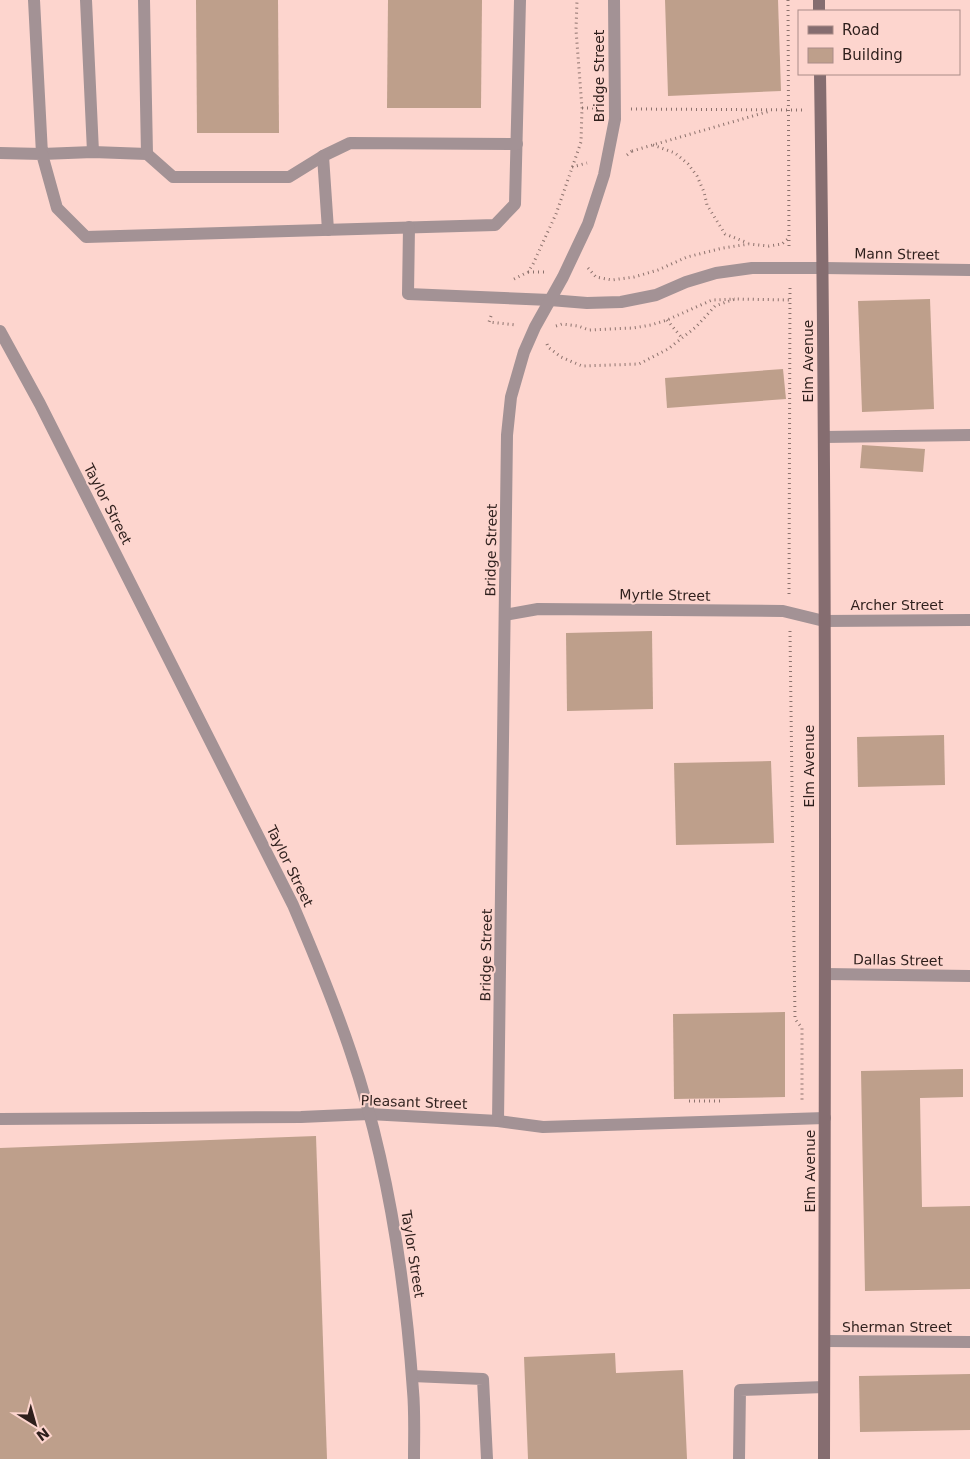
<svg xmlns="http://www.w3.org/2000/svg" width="970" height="1459" font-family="'DejaVu Sans',sans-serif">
	<rect width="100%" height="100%" fill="#fdd5ce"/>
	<g fill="#be9f8b">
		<path d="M196,0H278L279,133H197Z"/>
		<path d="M388,0H482L481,108H387Z"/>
		<path d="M665,0H778L781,91L668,96Z"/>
		<path d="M930,299L934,409L862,412L858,301Z"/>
		<path d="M783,369L786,399L667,408L665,378Z"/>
		<path d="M862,445L925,449L923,472L860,468Z"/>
		<path d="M652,631L653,709L567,711L566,633Z"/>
		<path d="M944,735L945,785L858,787L857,737Z"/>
		<path d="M771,761L774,843L676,845L674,763Z"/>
		<path d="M785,1012V1097L674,1099L673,1014Z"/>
		<path d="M963,1069V1097L920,1098L922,1207L970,1206V1289L865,1291L861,1071Z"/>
		<path d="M316,1136L327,1459H0V1148Z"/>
		<path d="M615,1353L616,1373L683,1370L687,1459H528L524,1357Z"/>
		<path d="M970,1374V1430L860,1432L859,1376Z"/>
	</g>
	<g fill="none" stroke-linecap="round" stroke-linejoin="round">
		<g stroke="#8c726d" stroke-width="3" stroke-dasharray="1 4" stroke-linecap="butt">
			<path d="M788,0L789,249"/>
			<path d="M582,108H598"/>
			<path d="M631,109L803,110"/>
			<path d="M653,145L675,153L688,164L697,176L704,192L707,205L725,234L748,243"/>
			<path d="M632,151L770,111"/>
			<path d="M627,155L632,151"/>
			<path d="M572,167L587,163"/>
			<path d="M588,268L596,277L612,280L634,277L658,270L687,257L723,248L749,244L769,246L782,244L789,238"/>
			<path d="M528,272H545"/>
			<path d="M514,279L528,272L533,264L556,214L581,142L582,108L576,30L577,0"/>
			<path d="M491,316L489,322L516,325"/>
			<path d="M667,320L682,338"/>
			<path d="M556,326L562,324L578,326L589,330L633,328L651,325L667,320L712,300L735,299"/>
			<path d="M547,344L548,347L561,357L582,366L639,364L668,349L696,327L715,306L735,299L790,300"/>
			<path d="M789,594L790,286"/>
			<path d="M790,631L795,1019L802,1028V1100L800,1101"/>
			<path d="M689,1101H723"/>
		</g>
		<g stroke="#a39295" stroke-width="12">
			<path d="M34,0L42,154L93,152L147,154L173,177H289L323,156"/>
			<path d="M86,0L93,152"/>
			<path d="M144,0L147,154"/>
			<path d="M0,153L42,154L57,208L86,237L495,225L515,204L520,0"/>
			<path d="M409,227L408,294L550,300L587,303L621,302L656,295L686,282L716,273L752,268H823"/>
			<path d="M328,230L323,156L350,143L517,144"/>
			<path d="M824,437L970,435"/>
			<path d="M412,1376L483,1379L487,1459"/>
			<path d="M739,1459L740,1390L824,1387"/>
		</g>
		<g stroke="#a39295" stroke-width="12">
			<path d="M823,268L970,270"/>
			<path d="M505,615L538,609L783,611L824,621L970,620"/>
			<path d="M0,1119L301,1117L369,1114L498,1121L543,1127L825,1118"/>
			<path d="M498,1121L507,435L511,397L524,352L535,327L563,277L588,224L604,175L615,119L614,0"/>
			<path d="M825,1341L970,1342"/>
		</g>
		<g stroke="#a39295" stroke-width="12">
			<path d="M0,331L40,404L293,905C314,954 334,1002 351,1053C388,1162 405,1277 413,1391C415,1413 414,1436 414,1459"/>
			<path d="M825,974L970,976"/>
		</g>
		<g stroke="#856d70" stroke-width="12">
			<path d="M819,0V11"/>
			<path d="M820,74C827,535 825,997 824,1459"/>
		</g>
	</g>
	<g text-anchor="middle" stroke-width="4" stroke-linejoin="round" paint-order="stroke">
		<g font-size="14" fill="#2e1f1c" stroke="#fdd5ce">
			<text transform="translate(599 76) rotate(-90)" y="5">Bridge Street</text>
			<text transform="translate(897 254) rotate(1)" y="5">Mann Street</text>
			<text transform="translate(808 361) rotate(-90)" y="5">Elm Avenue</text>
			<text transform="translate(108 504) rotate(63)" y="5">Taylor Street</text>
			<text transform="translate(491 550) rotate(-89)" y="5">Bridge Street</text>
			<text transform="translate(665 595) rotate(1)" y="5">Myrtle Street</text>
			<text x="897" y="610">Archer Street</text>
			<text transform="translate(809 766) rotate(-90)" y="5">Elm Avenue</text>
			<text transform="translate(290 866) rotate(64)" y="5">Taylor Street</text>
			<text transform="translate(486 955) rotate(-89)" y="5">Bridge Street</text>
			<text transform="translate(898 960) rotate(1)" y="5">Dallas Street</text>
			<text transform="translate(414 1102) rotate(2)" y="5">Pleasant Street</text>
			<text transform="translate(810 1171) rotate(-90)" y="5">Elm Avenue</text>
			<text transform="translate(413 1254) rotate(81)" y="5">Taylor Street</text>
			<text x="897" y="1332">Sherman Street</text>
		</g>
	</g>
	<rect x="798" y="10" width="162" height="65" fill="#fdd5ce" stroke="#aa8c87"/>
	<rect x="808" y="26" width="25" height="8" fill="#856d70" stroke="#aa8c87"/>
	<text x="842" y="35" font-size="15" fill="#2e1f1c">Road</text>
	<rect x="808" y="48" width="25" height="15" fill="#be9f8b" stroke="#aa8c87"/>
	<text x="842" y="60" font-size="15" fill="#2e1f1c">Building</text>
	<g transform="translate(35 1424) rotate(143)" stroke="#fdd5ce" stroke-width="4" paint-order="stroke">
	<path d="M0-4L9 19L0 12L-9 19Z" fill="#2e1f1c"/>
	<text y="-8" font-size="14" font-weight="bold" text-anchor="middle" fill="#2e1f1c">N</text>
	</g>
</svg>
